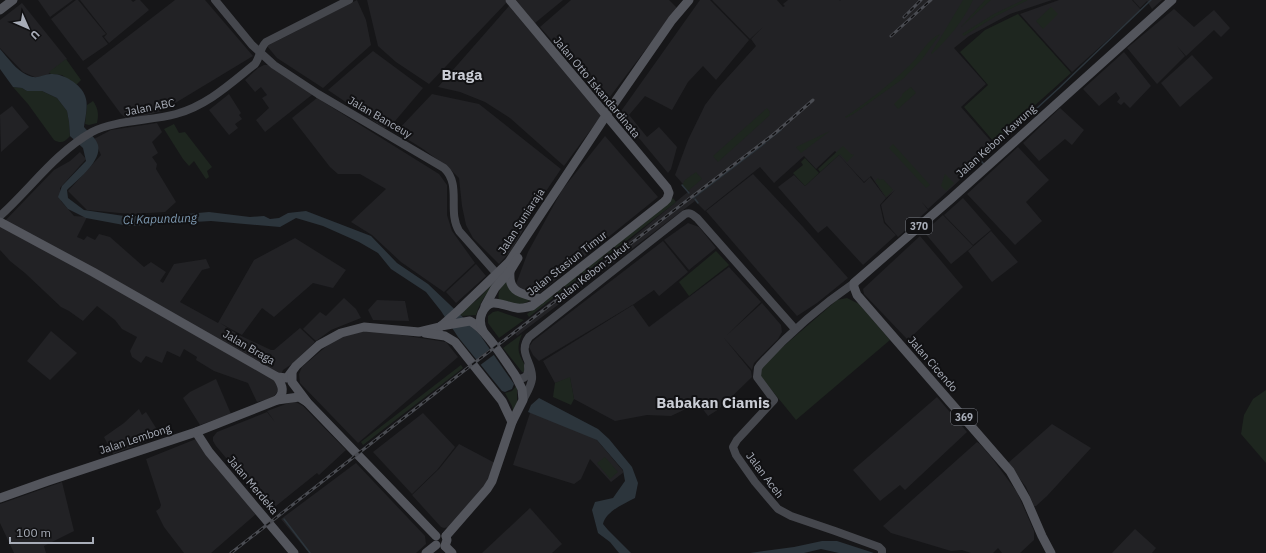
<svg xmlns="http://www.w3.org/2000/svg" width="1266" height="553" font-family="'IBM Plex Sans',sans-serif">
	<rect width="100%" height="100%" fill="#161618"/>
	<g fill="#222225">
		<path d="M38,0H73L50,17Z"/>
		<path d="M76,0H78L106,34L102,36L108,44L83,61L51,19Z"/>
		<path d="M80,0H131L133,2L136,0H140L149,10L109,43L104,37L107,34Z"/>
		<path d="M175,0H205L253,56L162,111L140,117L127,119L121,114L87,68Z"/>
		<path d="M357,0L366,20L371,45L323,88L277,58L267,46Z"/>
		<path d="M367,0H505L507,2L429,84L396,62L378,46Z"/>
		<path d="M516,0H563L535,23Z"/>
		<path d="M571,0H669L677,8L606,102L540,27Z"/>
		<path d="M700,0H710L749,40L716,80L703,66L688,82L672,110L645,96L629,115L647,137L659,127L677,147L671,169L668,173L619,114Z"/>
		<path d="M712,0H777L783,7L785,6L783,4L788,0H840L839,1L841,0H1052L1010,14L969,36L954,48L986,84L961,107L996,147L928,209L922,202L928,210L898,237L885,222L881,205L895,190L886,198L871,176L864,182L835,151L816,169L804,156L774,183L760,167L705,211L695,201L517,336L513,331L625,244L689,191L675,175L688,140L705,105L718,88L756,46L751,39L763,27L750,39Z"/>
		<path d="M1059,0H1132L1141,10L1072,72L1020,14Z"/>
		<path d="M1133,0H1162L1152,9L1147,1L1140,8Z"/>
		<path d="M22,3L67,59L47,75L37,78L23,72L0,48V20Z"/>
		<path d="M509,6L601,116L564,166L510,118L485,102L460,92L438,87Z"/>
		<path d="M1174,9L1194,27L1214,10L1230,28L1221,37L1214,30L1186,56L1177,46L1185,56L1157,84L1127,48Z"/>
		<path d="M373,51L423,88L390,127L384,128L328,90Z"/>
		<path d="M1124,52L1151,86L1130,108L1124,102L1121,105L1117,102L1120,98L1116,92L1099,106L1083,89Z"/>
		<path d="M1192,55L1213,78L1180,107L1161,83Z"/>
		<path d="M264,65H270L313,94L265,132L256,120L269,108L262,98L267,95L261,87L255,92L245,80L258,68Z"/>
		<path d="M229,94L241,113L239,115L242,119L235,124L238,128L229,135L209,110Z"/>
		<path d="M432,94L479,104L561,169L542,197L511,251L499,264L473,238L466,225L462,206L459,178L450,169L423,149L396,132Z"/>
		<path d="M317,98L439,174L447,185V215L452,231L475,263L444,292L401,262L372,235L351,222L386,189L360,174H338L330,167L292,118Z"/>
		<path d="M12,106L29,127L1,152L0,115Z"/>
		<path d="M1060,108L1084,130L1072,145L1065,139L1039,161L1023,143Z"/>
		<path d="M157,123L162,132L152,142L158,153L152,157L157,164L156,169L176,202L165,212L131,214L87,210L68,191L101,155L94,139L111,130Z"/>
		<path d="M605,136L658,197L539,293L533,295L518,289L516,284L528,252L562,190Z"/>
		<path d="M1018,147L1049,180L1026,202L1042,221L1015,245L967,194Z"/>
		<path d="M80,152L86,159L60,188L61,201L74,216L87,217L77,237L84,240L87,236L95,240L99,234L110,237L144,267L151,262L166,272L160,281L163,283L174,264L206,259L210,268L202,270L180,302L218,323L254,260L295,238L346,270L333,288L313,283L274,317L262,308L242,335L220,323L239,335L271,350H274L300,328L315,342L292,364L283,370L278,383L279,389L273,398L257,402L248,383L214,371L196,360L197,357L184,349L180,357L167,351L162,363L146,356L141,363L132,357L130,351L137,337L122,329L115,320L97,306L83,321L69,311L61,307L25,273L10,261L0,250V226L54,170L70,161Z"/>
		<path d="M839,155L864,183L870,177L886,198L880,205L884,223L896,235L863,265L827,226L818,233L778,187L794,175L805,186Z"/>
		<path d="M753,174L803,227L848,278L817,303L797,316L706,211Z"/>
		<path d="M963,198L991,230L973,245L944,215Z"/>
		<path d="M943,215L973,246L951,264L924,232Z"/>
		<path d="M688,223L699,227L716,248L689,270L664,240Z"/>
		<path d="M991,231L1018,262L992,282L968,251Z"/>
		<path d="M920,236L963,287L908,340L864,294L863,289Z"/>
		<path d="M663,241L688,272L659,296L654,290L634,304L539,361L533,355L529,347L533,341Z"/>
		<path d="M476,264L486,276L456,303L446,292Z"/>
		<path d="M729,267L761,302L727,335L762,303L781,325L782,332L778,339L754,363L752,370L724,338L751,371L752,377L719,409L708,416L702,408L690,407L671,416L647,415L615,421L574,399L570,378L555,383L543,361L633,305L649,327Z"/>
		<path d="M344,298L356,309L361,318L331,330L316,341L303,329L320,312L326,316Z"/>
		<path d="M377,300L405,301L409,321L373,320L368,310Z"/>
		<path d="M369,330L446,342L458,357L358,443L300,383L299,374L302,367L336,338Z"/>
		<path d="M51,331L77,353L50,380L27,361Z"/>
		<path d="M216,379L231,414L200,425L183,398L190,392Z"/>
		<path d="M937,397L967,432L905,490L900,485L880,501L853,470Z"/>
		<path d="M294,401L303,406L346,450L319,475L317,473L271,510L243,477L245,474L242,477L216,446L213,441V437L217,432L267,412L275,422L267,411Z"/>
		<path d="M139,409L142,415L146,412L161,436L113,454L104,437L124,423Z"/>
		<path d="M534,411L590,432L624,472L611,482L590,459L581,479L574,484L513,465L530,413Z"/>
		<path d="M423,413L455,447L437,470L412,494L373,452Z"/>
		<path d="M1052,424L1091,448L1047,496L1036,506H1034L1026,487L1008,463Z"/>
		<path d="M196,439L256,514L211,553H184L164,527L156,511L160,508L161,505L146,459Z"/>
		<path d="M977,442L980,444L992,458L1017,492L1034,531V540L1020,553H1002L998,548L993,553H971L962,550L951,551L891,533L883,526Z"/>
		<path d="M459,444L495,463L487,481L475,500L449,527L444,528L441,527L412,495L439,469Z"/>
		<path d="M356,463L425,536L426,544L416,553H309L281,519Z"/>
		<path d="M62,482L74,531L44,546L46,553H14L0,523V504Z"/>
		<path d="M530,508L562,544L552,553H482Z"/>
		<path d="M1135,529L1156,548L1152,553H1112Z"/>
	</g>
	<g fill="#1e261f">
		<path d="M963,0H973C963,21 949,38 932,54L931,53L938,42Z"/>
		<path d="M985,0H991L961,27Z"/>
		<path d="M1023,0H1028L996,16L964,36L962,34L994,14Z"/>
		<path d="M1051,7L1058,14L1043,29L1036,21Z"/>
		<path d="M1018,14L1071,73L994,142L964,107L988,85L960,52L985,30Z"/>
		<path d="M940,34L923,58L904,78L855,113L846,118L845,117C869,101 890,84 910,65C920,55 928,39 940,34Z"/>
		<path d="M66,59L81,80L76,85L62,75L51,74L49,72Z"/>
		<path d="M13,87L22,88L27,91H42L57,98L67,111L69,122L70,136C65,142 61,144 54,140L28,104Z"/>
		<path d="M911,87L916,93L898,109L894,104L902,96V94Z"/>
		<path d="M93,101C98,108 99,114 97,123L89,125L85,124L87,105Z"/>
		<path d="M767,108L770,112L769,114L770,115L718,162L713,156Z"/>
		<path d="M174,124L179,133L185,132L212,167L207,171L209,177L206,179L194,161L189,166L183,159L164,129Z"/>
		<path d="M830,131L801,153L796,147Z"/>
		<path d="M893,144L930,185L926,188L889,148Z"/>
		<path d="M843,146L851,154L854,155L847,162L840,154L820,172L818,169Z"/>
		<path d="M805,158L819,173L805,186L793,173L803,165L801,162Z"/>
		<path d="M696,172L702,179L688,191L682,185L685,180Z"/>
		<path d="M945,174L954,183L946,191L941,186Z"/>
		<path d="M878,178L879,180L883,179L893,190L886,197L875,181Z"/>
		<path d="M673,198L676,202L529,317L527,314Z"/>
		<path d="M716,251L729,265L689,296L679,282Z"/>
		<path d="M512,263C499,279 481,296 476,315L462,316L460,315L461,312L478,299Z"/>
		<path d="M506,280L528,297L529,301L518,306L499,301C497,292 501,287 506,280Z"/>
		<path d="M847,298L859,304L890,340L796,420L761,377L759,371L763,364L837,300Z"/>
		<path d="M498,311L524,320L499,338L488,323V316L493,312Z"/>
		<path d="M522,334C516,349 518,353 526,367L524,372H522L503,348Z"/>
		<path d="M461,365L463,368L363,445L361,442Z"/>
		<path d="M570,377L574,399L571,405L553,397L555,383Z"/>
		<path d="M517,385V405L514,414L512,406L505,393L512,391Z"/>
		<path d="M1266,390V463L1241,434L1244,415L1253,399Z"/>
		<path d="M605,457L618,472L610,479L597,463Z"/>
	</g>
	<g fill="#2c353c">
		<path d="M0,49C8,58 16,70 27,75C38,80 40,75 51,74C64,73 84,86 86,99C88,106 85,120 84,127C89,133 96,138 98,145C102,161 78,179 67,190L68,198L84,210L124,216H165L209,212L250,217L264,216L270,219L279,218L288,213L306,211L371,236L397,263L428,284L468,322L480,335L514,384L512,389L505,392L502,391L458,337L441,311L426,292L391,269L378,253L359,242L323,226L296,218L280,227L211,221L129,226L86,218L68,209L58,197L62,186L86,161L83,148L70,136L69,122L67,111L57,98L42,91H27L22,88L13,87L0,69Z"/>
		<path d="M539,398L598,429L609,439L632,467L638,483L635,498C624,504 606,511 603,524L608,530L631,553H619L610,542L598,533L592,510L595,502L613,498L625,481L623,470L597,440L528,412L531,405Z"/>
		<path d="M822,541H837L874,553H839L821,549L804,553H750L794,547Z"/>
	</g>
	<path fill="#161618" d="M491,348L495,354L479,366L475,361Z"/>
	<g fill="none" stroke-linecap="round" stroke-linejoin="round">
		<g stroke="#2c353c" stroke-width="1.5">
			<path d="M767,141L781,130"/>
			<path d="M985,165L980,160L1059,88L1151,0"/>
			<path d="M682,185L689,193"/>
			<path d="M693,198L765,143"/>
			<path d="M695,199L698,203"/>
			<path d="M284,519L310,553"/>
		</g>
		<g stroke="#45474d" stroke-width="8">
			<path d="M215,0L252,45L274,65L318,94L444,168C462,185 447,211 459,231L497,274"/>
			<path d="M0,216C31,188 55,153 92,132C114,120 151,121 176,114C207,106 231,83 255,64C260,57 260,48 266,42L349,0"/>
			<path d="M854,283C819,307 788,334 760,365L758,368L757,377L774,400L737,440L733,447L736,455L755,482L778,509L791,516L835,531L879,547L882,550V553"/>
			<path d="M517,378C526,380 529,374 528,366"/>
			<path d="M523,400C526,394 531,387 532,379C534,363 517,353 529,337L685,214C691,212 693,215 697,218L795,329"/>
		</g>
		<g stroke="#53555c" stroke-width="9">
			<path d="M0,10L13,0"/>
			<path d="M0,222L93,272L277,377L287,378L296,366L319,345L341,333L364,327L419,332L440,327L459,310L509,262L613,105L672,20L689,0"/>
			<path d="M510,271C508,294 522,293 541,299"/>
			<path d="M485,306L495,288L510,271L518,258"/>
			<path d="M441,326L470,321C485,328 505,361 515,375L522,389L523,400L512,422L492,481L487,489L446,536"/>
			<path d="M483,331C480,325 479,320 482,313C490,295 502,306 517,308C522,309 527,307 532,306L664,202L667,199L669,193L667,188L510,0"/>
			<path d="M425,333L445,336L455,342L502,401L512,422"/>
			<path d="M292,373V382L307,402L436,536"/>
			<path d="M277,400C285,393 283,386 277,377"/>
			<path d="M196,432L209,452L294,553"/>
			<path d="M0,498L48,481L196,432L277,400L299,397L307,402"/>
			<path d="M445,546L447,540L446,536"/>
			<path d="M445,546L452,553"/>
			<path d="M426,553L436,545"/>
			<path d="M1051,553L1042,536L1026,499L1010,471L857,295L854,287V283L952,198L1172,0"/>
		</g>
		<g stroke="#4a4c52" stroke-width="3">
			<g id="rail">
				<path d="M904,17L921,0"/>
				<path d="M891,36L931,0"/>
				<path d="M231,553L465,370L774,134L813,100"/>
			</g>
		</g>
		<use href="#rail" stroke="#111113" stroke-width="1.5" stroke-dasharray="4.5" stroke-linecap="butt"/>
	</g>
	<g text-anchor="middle" stroke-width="4" stroke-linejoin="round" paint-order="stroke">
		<g fill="#111113" stroke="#7b7e86" stroke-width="1">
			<rect x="906" y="218" width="26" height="16" rx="3"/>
			<rect x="951" y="409" width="26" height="16" rx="3"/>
		</g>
		<g font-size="10" font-weight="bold" fill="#a8adb8">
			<text x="919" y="230">370</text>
			<text x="964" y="421">369</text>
		</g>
		<g font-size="11" fill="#a8adb8" stroke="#111113">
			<text transform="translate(597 87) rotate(50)" y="4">Jalan Otto Iskandardinata</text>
			<text transform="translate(150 107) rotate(-11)" y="4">Jalan ABC</text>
			<text transform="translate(380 117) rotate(30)" y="4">Jalan Banceuy</text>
			<text transform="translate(996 141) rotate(-42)" y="4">Jalan Kebon Kawung</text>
			<text transform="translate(521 221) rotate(-57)" y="4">Jalan Suniaraja</text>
			<text transform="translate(567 263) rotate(-38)" y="4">Jalan Stasiun Timur</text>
			<text transform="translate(592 272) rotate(-38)" y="4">Jalan Kebon Jukut</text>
			<text transform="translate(249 347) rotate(30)" y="4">Jalan Braga</text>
			<text transform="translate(933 364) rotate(49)" y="4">Jalan Cicendo</text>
			<text transform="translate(135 439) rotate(-18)" y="4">Jalan Lembong</text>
			<text transform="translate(765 475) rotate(53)" y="4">Jalan Aceh</text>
			<text transform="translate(253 485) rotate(50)" y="4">Jalan Merdeka</text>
		</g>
		<g font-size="12" font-style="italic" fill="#7f9bb3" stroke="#111113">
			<text transform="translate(160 219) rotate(-2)" y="4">Ci Kapundung</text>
		</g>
		<g font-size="15" font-weight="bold" fill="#c9ccd4" stroke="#111113">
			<text x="462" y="80">Braga</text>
			<text x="713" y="408">Babakan Ciamis</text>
		</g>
	</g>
	<g transform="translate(28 28) rotate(135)" stroke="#111113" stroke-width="3" paint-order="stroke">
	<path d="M0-3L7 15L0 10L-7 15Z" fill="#a8adb8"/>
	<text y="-6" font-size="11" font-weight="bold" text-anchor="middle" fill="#a8adb8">U</text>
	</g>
	<path d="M10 537v6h83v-6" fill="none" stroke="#a8adb8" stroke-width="2"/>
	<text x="16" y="537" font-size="12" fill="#a8adb8" stroke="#111113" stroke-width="3" paint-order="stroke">100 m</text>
</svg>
